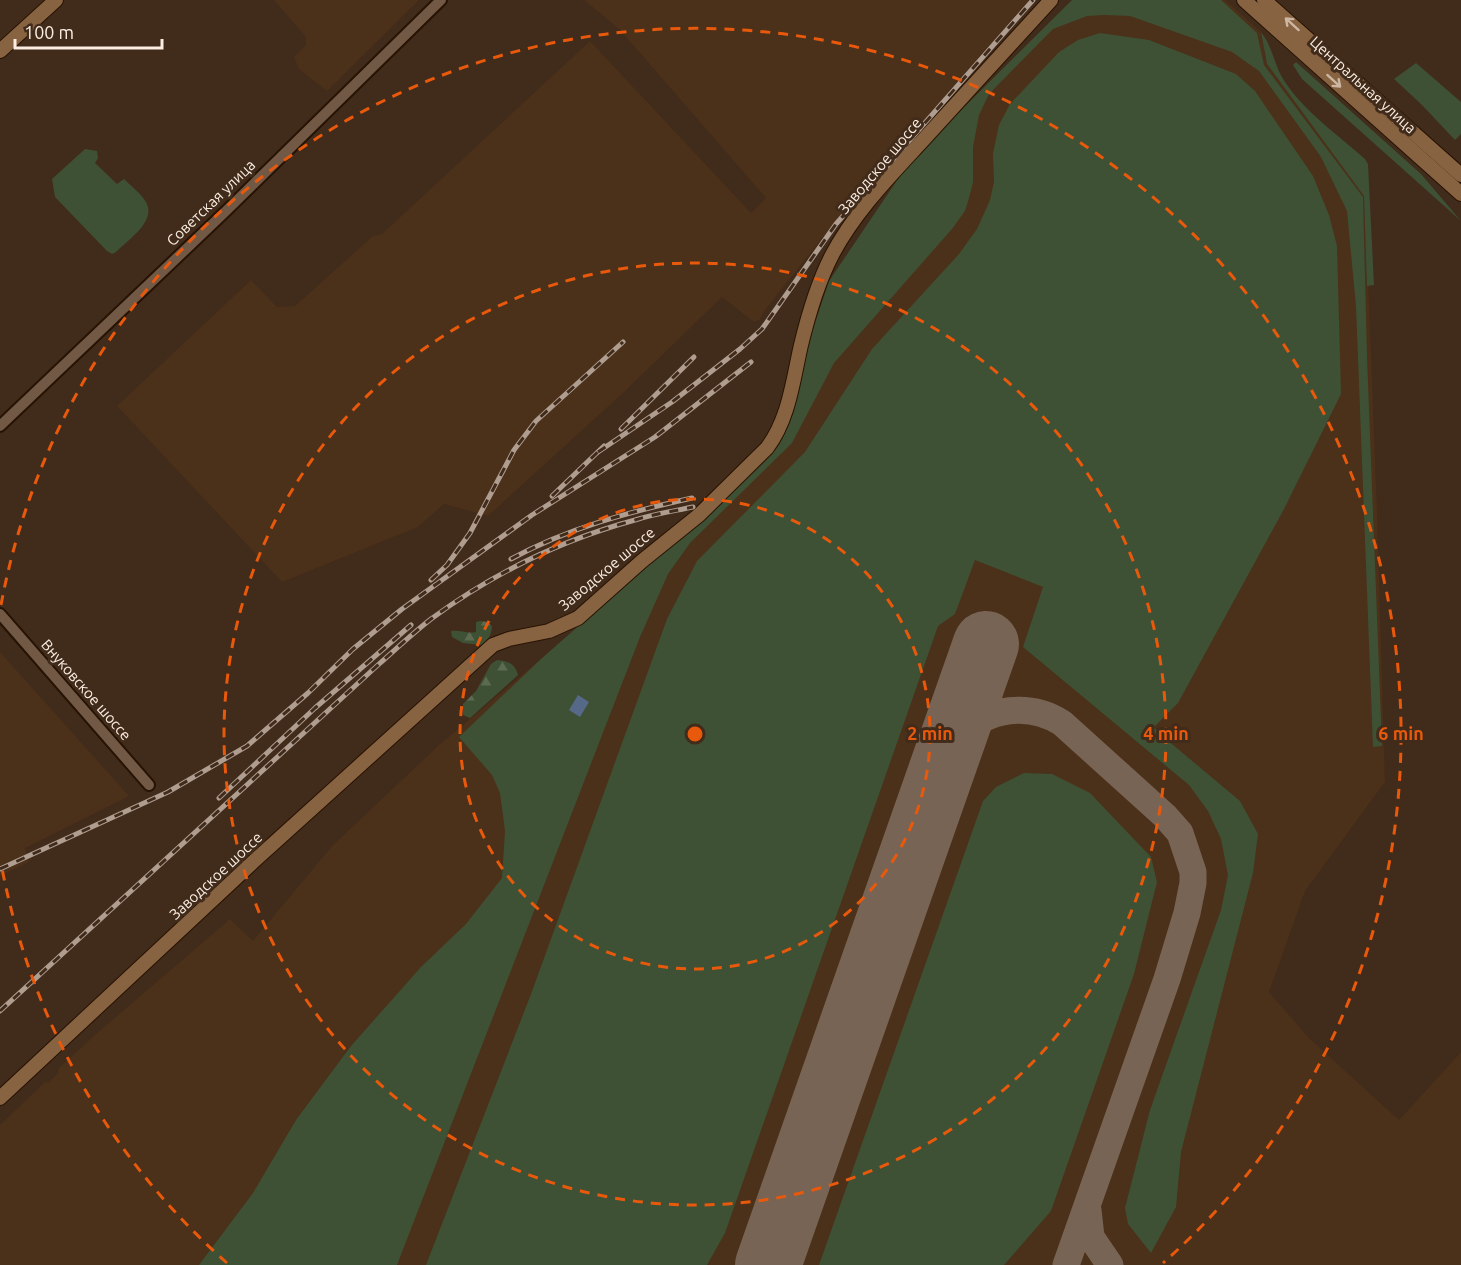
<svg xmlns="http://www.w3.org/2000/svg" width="1461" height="1265" font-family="Ubuntu,sans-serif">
	<defs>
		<pattern id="forest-firs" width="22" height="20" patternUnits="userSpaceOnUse" patternTransform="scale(1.5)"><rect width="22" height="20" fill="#3e5134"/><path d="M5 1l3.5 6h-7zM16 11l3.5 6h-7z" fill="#5b6a51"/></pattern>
	</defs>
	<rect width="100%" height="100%" fill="#412b1a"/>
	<g fill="#4b301a">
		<path d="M274,0H419L327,91L299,69L294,57L306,45V37Z"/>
		<path d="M584,0H1029L838,218L766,309L759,320L754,322L722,297L623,393L488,516L444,504L418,527L282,582L117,406L251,280L277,307L295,306L373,236L382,234L590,41L751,213L766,198L620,30Z"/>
		<path d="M1074,0H1225L1261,32L1267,64L1365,196L1377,512L1385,782L1305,891L1269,992L1309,1038L1399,1120L1461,1052V1265H0V1125L45,1082L48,1083L58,1073L59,1068L96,1034L230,919L253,941L332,846L439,745L541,659L588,622L788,441L940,143Z"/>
		<path d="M0,652L129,796L25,848L29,862L0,876Z"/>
	</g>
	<g fill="#3e5134">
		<path d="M1072,0H1221L1257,33L1264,65L1363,197L1367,357L1382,746L1373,747L1356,306L1347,211L1321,157L1259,71L1232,52L1130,16L1105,15L1087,16L1053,29L989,94L979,115L973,147V182L969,198L965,211L952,229L834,363L792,443L690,543L668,574L640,637L397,1265H199L253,1193L296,1120L351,1046L421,967L466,924L502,878L505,831L500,793L492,775L459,737L541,659L699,520L775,443L829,281L904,170L937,134Z"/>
		<path d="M1261,32C1273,47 1274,66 1285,82C1305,112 1338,135 1365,159L1368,164L1374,285L1367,286L1364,196L1267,64Z"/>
		<path d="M1100,33L1149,40L1236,74L1255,91L1313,176L1329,215L1337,246L1341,394L1283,511L1178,703L1154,727L1160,734L1240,801L1258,834L1253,873L1181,1152L1176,1207L1151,1253L1128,1224L1125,1208L1150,1110L1221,910L1228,875L1221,839L1208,811L1189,785L1023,647L1043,587L975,560L955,614L938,626L725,1233L707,1265H426L531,994L667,619L697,561L805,452L872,349L959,254L977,229L990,200L994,182L993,153L999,125L1010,104L1059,52L1078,40Z"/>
		<path d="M1296,62L1421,174L1461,221L1302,79L1293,65Z"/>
		<path d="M1416,63L1461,102V134L1455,140L1422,105L1394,79Z"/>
		<path d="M85,149L97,151L98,158L95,163L117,184L124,179C130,185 139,192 144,199C160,219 129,239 116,252L112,254L107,251L55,197L52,179Z"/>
		<path d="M1024,773L1052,774L1090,793L1151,857L1157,882L1134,974L1051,1211L1004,1265H819L983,801L996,787Z"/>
	</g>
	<g fill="url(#forest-firs)">
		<path d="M480,621L488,622L492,627C491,636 488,640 481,645L463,643L452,637L451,631C459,630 469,634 476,632V622Z"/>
		<path d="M497,660C507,661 515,663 518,675L470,718L463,715V704L476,691L491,664Z"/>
	</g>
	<path fill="#566989" d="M578,695L589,702L580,717L569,710Z"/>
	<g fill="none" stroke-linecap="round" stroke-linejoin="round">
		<g stroke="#786455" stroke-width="27">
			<path d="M946,760C951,752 956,743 962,736C987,706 1031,703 1062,723L1165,816L1180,833L1193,872V883L1187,913L1167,979L1066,1265"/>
			<path d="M1088,1210L1091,1237L1110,1265"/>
		</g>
		<path stroke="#786455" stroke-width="66" d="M768,1265L986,644"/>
		<g stroke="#271303" stroke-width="14">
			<g id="street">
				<path d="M0,426L226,211L441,0"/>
				<path d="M0,614L149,785"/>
			</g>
		</g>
		<g stroke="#271303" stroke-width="16">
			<g id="secondary">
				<path d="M1244,0L1461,194"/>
				<path d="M1264,0L1461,175"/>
				<path d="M0,51L56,0"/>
				<path d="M0,1098L253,862L493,645L509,639L549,631L578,618L642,561L699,515L767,448C789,419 793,380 801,345C808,316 818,282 832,255C855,211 892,174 925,138C967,92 1009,46 1051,0"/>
			</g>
		</g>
		<use href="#street" stroke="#715946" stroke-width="10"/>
		<use href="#secondary" stroke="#886342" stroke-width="14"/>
		<g stroke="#af9d90" stroke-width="5">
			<g id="rail">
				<path d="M621,429L694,357"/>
				<path d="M598,452L672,402L740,349L762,329L836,224L1033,0"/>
				<path d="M552,496L604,446"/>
				<path d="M511,559C568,528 629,512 692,498"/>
				<path d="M431,580L447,565L470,533L514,450L536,421L623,342"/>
				<path d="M219,798L315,708L411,625"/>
				<path d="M0,869L168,792L247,746L308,693L353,649L402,609L532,515L655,437L751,362"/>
				<path d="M0,1011L379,664C396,649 413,633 431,619C492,574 561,540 635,520C654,514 674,511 693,507"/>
			</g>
		</g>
		<use href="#rail" stroke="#412b1a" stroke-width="3" stroke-dasharray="9" stroke-linecap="butt"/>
	</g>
	<defs><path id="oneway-shaft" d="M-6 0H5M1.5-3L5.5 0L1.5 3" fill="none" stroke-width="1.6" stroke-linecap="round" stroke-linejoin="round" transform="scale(1.5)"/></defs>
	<g stroke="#cdb6a2">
		<use href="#oneway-shaft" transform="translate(1292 24) rotate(-138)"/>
		<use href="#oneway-shaft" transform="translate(1334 81) rotate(42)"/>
	</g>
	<g fill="none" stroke="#e8590c" stroke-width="3" stroke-dasharray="10 8">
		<circle cx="695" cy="734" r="235"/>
		<circle cx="695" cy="734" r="471"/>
		<path d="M227 1263A706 706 0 0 1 1 863M1 605A706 706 0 1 1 1163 1263"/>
	</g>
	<g text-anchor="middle" stroke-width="6" stroke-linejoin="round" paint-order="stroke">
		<g font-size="15" fill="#fbede2" stroke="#412b1a">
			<text transform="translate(1363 85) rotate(42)" y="5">Центральная улица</text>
			<text transform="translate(880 166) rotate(-50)" y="5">Заводское шоссе</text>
			<text transform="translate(211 203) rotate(-44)" y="5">Советская улица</text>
			<text transform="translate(607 569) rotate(-40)" y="5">Заводское шоссе</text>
			<text transform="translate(86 690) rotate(49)" y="5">Внуковское шоссе</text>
			<text transform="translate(216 876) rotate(-43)" y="5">Заводское шоссе</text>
		</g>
	</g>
	<circle cx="695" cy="734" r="9" fill="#e8590c" stroke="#412b1a" stroke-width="3"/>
	<g font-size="18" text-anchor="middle" font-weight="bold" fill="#e8590c" stroke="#412b1a" stroke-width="6" stroke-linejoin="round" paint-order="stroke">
		<text x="930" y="740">2 min</text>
		<text x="1166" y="740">4 min</text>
		<text x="1401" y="740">6 min</text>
	</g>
	<path d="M15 39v9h147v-9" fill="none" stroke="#fbede2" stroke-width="3"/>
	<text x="24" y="39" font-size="18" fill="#fbede2" stroke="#412b1a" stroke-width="4.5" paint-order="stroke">100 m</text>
</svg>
